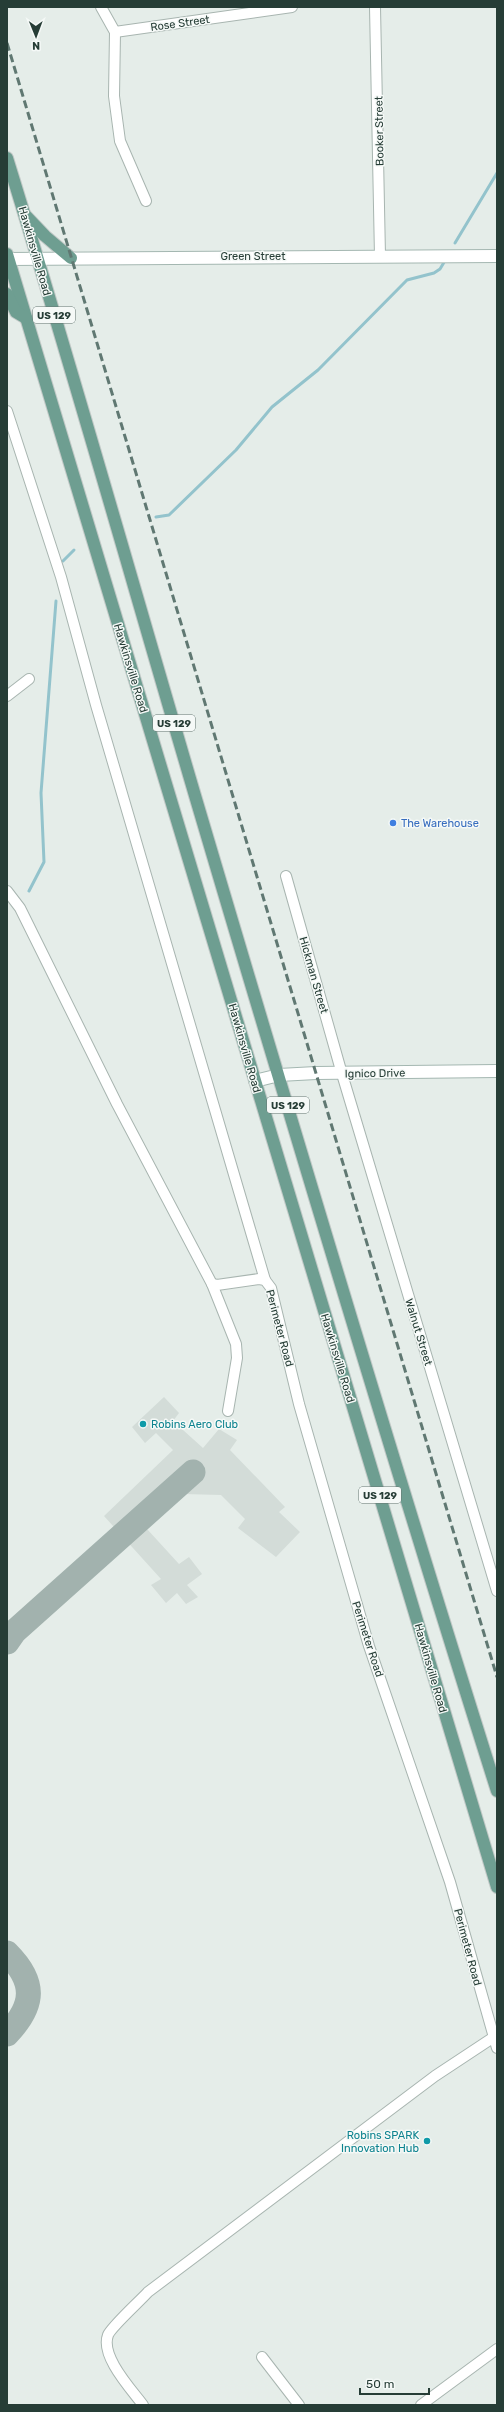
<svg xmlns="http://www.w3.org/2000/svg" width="504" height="2412" font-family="Rubik,sans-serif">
	<rect width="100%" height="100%" fill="#e5ede9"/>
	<path fill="#d3dcd8" d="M164,1397L179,1413L173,1421L203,1448L219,1429L237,1440L230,1450L285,1507L279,1512L300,1532L276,1557L238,1528L245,1519L221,1495L183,1494L147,1529L179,1564L189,1557L202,1574L187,1585L198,1597L186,1604L177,1593L166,1603L151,1585L161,1579L104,1516L173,1450L156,1433L145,1443L132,1427Z"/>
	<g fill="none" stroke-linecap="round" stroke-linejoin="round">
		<g stroke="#93c3cc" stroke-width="3">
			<path d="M455,243L497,173"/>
			<path d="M156,517L169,515L236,450L272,407L318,370L407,280L434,273L440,269L446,259"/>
			<path d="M63,561L74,550"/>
			<path d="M29,891L44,862L41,793L56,601"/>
		</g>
		<g stroke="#a2b2ae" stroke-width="25">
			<path d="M7,1642L14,1632L193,1472"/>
			<path d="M7,1953C36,1982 35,2005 7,2034"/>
		</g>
		<g stroke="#a8b5b0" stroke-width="12">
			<g id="street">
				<path d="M101,7L115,32L114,96L120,141L146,201"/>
				<path d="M375,7L380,256"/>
				<path d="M115,32L292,7"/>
				<path d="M7,411L61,577L96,705L265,1280"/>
				<path d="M7,696L29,679"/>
				<path d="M286,876L342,1074L497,1591"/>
				<path d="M7,891L20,908L117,1104L212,1284L236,1344L237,1358L228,1411"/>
				<path d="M212,1284L217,1285L259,1279L265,1280L271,1288L299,1404L369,1646L450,1882L497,2048"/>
				<path d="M262,2357L299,2405"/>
				<path d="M143,2405C131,2389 100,2356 108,2335C111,2327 141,2300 148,2292L435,2076L494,2037"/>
				<path d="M421,2405L497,2349"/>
			</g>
		</g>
		<g stroke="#a4b7b1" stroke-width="14">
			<g id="secondary">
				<path d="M7,259L497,256"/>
				<path d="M255,1081L279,1075L316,1073L497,1071"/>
			</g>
		</g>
		<g stroke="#c2c9c7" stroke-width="14">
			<g id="primary">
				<path d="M7,158C73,371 133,585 196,799C294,1130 393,1462 497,1791"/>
				<path d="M25,215L45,236L71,258"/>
				<path d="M7,254L497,1887"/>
				<path d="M7,294L16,312L26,318"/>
			</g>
		</g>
		<use href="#street" stroke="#fff" stroke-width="10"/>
		<use href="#secondary" stroke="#fff" stroke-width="12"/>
		<use href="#primary" stroke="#6e9e91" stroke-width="12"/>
		<path stroke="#607872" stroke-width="3" stroke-dasharray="8 4" stroke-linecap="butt" d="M7,43L497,1677"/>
	</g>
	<circle fill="#3f7fe0" stroke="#f5f9f7" stroke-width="1.5" cx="393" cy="823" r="4"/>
	<g fill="#0f9aa8" stroke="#f5f9f7" stroke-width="1.5">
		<circle cx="143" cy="1424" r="4"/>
		<circle cx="427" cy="2141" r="4"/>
	</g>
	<g text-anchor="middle" stroke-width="3" stroke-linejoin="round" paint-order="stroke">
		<g fill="#f5f9f7" stroke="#647570" stroke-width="1">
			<rect x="33" y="307" width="42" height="16" rx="3"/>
			<rect x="153" y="715" width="42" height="16" rx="3"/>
			<rect x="267" y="1097" width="42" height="16" rx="3"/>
			<rect x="359" y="1487" width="42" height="16" rx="3"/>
		</g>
		<g font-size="10" font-weight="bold" fill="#263d36">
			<text x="54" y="319">US 129</text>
			<text x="174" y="727">US 129</text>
			<text x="288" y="1109">US 129</text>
			<text x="380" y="1499">US 129</text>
		</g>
		<g font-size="11" fill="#263d36" stroke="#f5f9f7">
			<text transform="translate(180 23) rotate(-8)" y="4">Rose Street</text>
			<text transform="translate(379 131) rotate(-91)" y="4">Booker Street</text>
			<text transform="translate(35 251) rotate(74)" y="4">Hawkinsville Road</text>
			<text x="253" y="260">Green Street</text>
			<text transform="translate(131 668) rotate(73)" y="4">Hawkinsville Road</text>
			<text transform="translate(314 975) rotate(74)" y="4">Hickman Street</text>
			<text transform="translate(245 1048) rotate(74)" y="4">Hawkinsville Road</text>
			<text transform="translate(375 1073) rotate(-1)" y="4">Ignico Drive</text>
			<text transform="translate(280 1328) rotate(75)" y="4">Perimeter Road</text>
			<text transform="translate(419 1332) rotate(73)" y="4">Walnut Street</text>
			<text transform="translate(338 1358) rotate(73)" y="4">Hawkinsville Road</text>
			<text transform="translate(368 1639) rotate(72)" y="4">Perimeter Road</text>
			<text transform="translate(431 1668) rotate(74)" y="4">Hawkinsville Road</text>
			<text transform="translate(468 1947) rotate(75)" y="4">Perimeter Road</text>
		</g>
		<g font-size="11" fill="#366cbe" stroke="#f5f9f7" text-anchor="start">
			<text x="401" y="827">The Warehouse</text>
		</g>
		<g font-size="11" fill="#0d838f" stroke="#f5f9f7" text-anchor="start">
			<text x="151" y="1428">Robins Aero Club</text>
			<text x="419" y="2139" text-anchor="end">Robins SPARK<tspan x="419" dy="13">Innovation Hub</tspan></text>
		</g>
	</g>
	<rect width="504" height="2412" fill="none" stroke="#263d36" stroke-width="16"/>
	<g transform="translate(36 36) rotate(179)" stroke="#f5f9f7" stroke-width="3" paint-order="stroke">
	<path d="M0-3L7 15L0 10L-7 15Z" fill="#263d36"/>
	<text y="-6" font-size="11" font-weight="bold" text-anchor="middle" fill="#263d36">N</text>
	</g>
	<path d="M360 2388v6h69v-6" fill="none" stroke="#263d36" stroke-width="2"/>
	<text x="366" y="2388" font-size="12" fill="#263d36" stroke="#f5f9f7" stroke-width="3" paint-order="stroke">50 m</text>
</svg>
